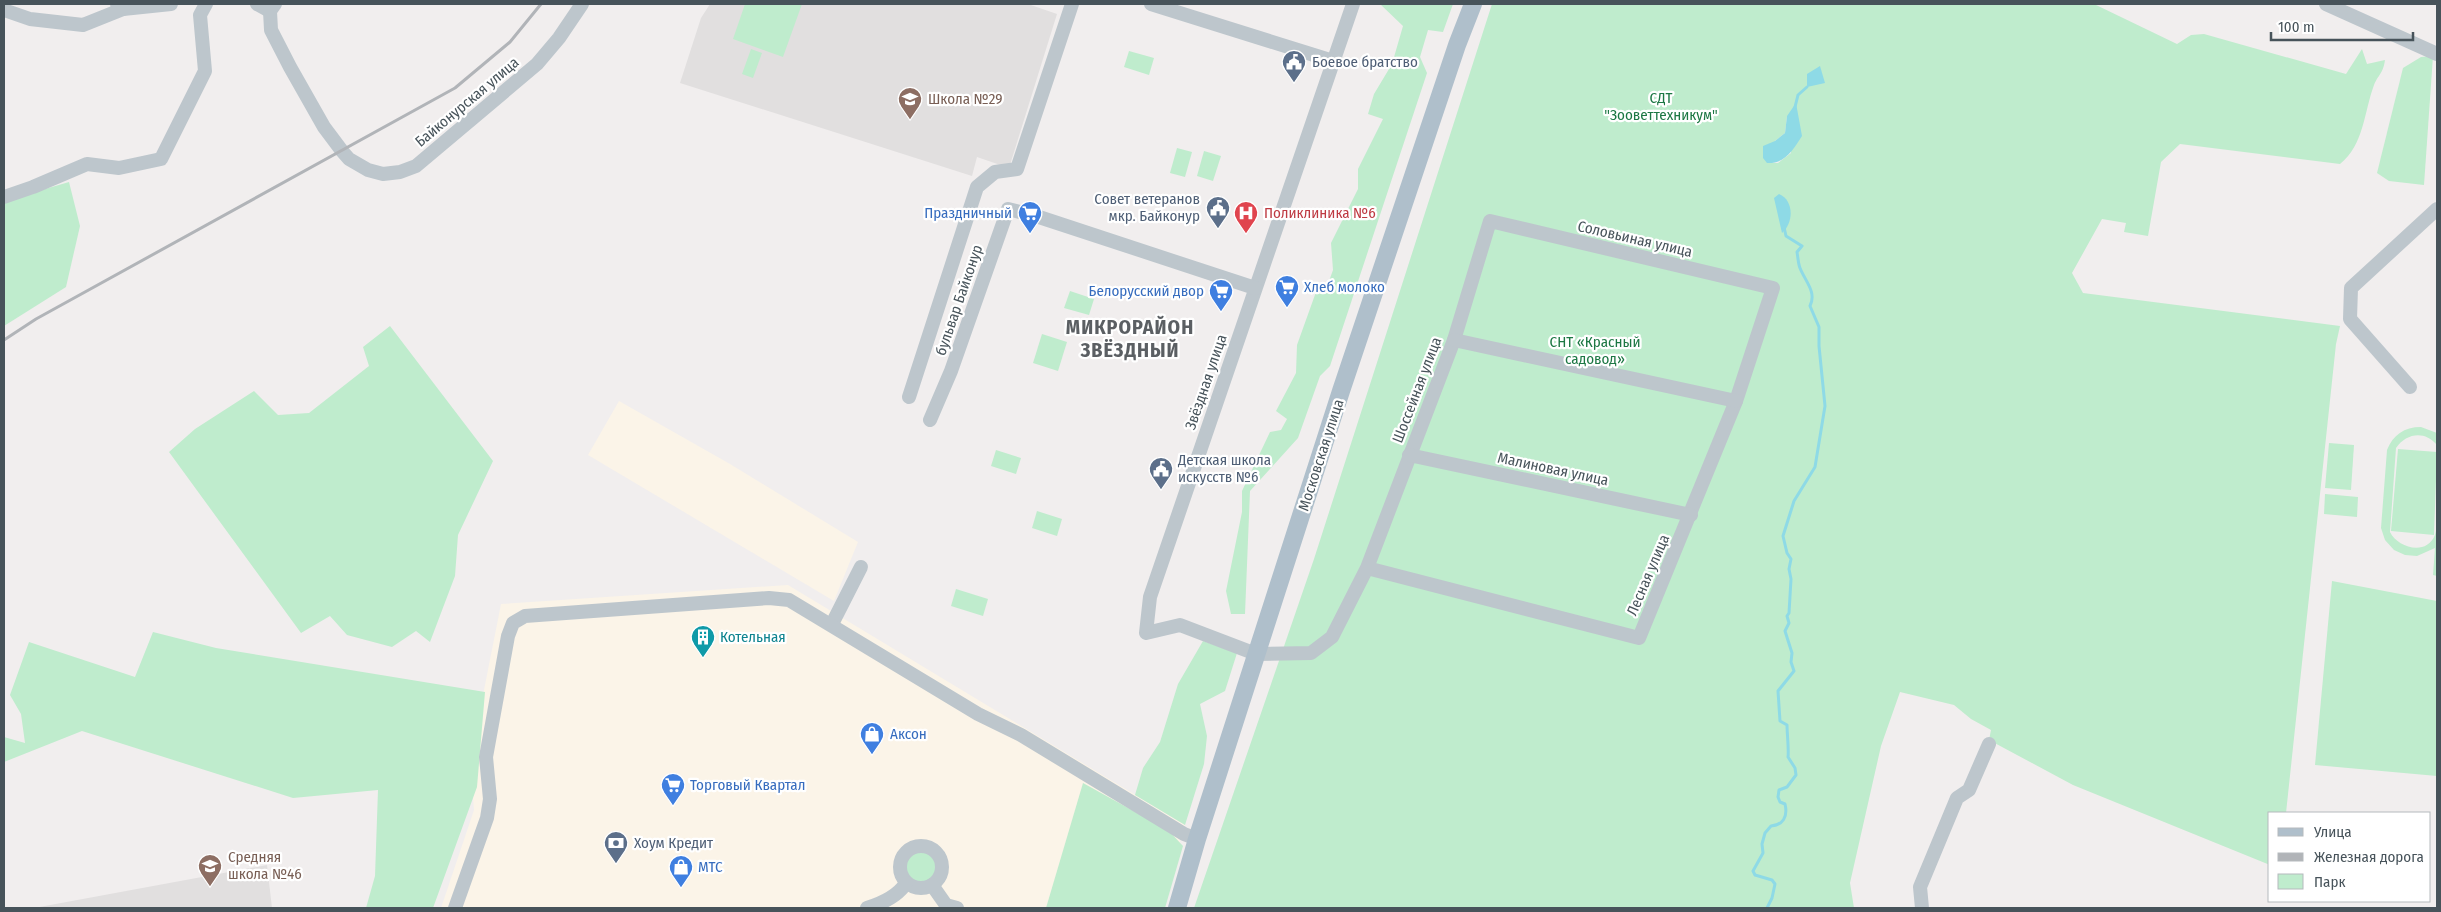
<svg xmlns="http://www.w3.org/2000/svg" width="2441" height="912" font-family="'Fira Sans Condensed',sans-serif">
	<rect width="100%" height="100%" fill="#f1eeee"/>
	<g fill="#fbf4e8">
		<path d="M619,401L730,464L858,542L834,601L588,455Z"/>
		<path d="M788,585L1185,825L1160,908H441L474,810L470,761L501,604Z"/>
	</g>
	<g fill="#e1dfdf">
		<path d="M710,4H1028L1057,14L1009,168L977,157L972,176L680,83L701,18Z"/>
		<path d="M267,865L272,908H34Z"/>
	</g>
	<g fill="#bfeccd" fill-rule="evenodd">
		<path d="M745,4H802L783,57L733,39Z"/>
		<path d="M1380,4H1453L1443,32L1428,30L1420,57L1427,73L1330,366L1320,376L1298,438L1250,491L1245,614H1231L1226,591L1242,512V491L1270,432L1281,430L1287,419L1276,411L1296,373L1297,345L1316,292L1328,284L1333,270L1331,243L1358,189V169L1383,119L1368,114L1374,94L1392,64L1403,26Z"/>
		<path d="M1492,4H2094L2177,44L2191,35L2204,34L2346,74L2362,49L2367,64L2385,60C2383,74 2378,75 2374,85C2364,112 2364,145 2340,164L2180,144L2161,162L2148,236L2124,232L2126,223L2102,219L2072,273L2083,293L2340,326L2336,344L2286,813H2270V865L2073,785L1989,740L1991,730L1971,719L1954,705L1900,692L1881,746L1850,883L1854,908H1194L1314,559ZM1787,116L1791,153L1778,163H1767L1775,141L1785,133Z"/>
		<path d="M751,49L762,53L753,78L742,74Z"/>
		<path d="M1129,51L1154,58L1149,75L1124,67Z"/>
		<path d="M2433,56L2424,185L2389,181L2377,173L2403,68L2421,57Z"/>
		<path d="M1177,148L1192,152L1185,177L1170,173Z"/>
		<path d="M1204,151L1221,156L1213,181L1197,176Z"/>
		<path d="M69,182L80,226L66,287L4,326V201Z"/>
		<path d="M1070,291L1094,299L1089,315L1064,308Z"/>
		<path d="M390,326L493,461L458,535L455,576L430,642L416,631L392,647L347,635L330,616L301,633L169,452L195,429L254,391L278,415L309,413L369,366L363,347Z"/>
		<path d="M1042,334L1067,342L1058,371L1033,363Z"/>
		<path d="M2421,427L2437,433V445C2425,430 2406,433 2396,448L2390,532C2397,547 2426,557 2435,535C2438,525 2436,510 2437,499V576L2433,575L2435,548L2417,556L2405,555L2394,550L2385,540L2381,528L2387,450C2393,435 2404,427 2421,427Z"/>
		<path d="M2329,443L2354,445L2351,490L2325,488Z"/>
		<path d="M2398,449L2437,452L2434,535L2391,531Z"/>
		<path d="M996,450L1021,458L1016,474L991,466Z"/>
		<path d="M2325,494L2358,497L2357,517L2324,514Z"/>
		<path d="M1037,511L1062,519L1057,536L1032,528Z"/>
		<path d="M2332,581L2437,601V776L2315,765Z"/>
		<path d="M956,589L988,599L983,616L951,606Z"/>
		<path d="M153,632L216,648L485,692L477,787L433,908H366L375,876L378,790L293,798L82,731L4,762V737L25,743L21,714L10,695L29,642L135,677Z"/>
		<path d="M1203,641L1237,653L1225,691L1200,704L1207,736L1204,764L1185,825L1135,795L1143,768L1160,742L1178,684Z"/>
		<path d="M1083,783L1168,830L1183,846L1165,908H1046Z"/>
		<circle cx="921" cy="867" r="16"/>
	</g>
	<g fill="#8edae6">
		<path d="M1820,66L1825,83L1807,87V74Z"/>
		<path d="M1796,103L1802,136C1793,150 1785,164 1767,163L1763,158V146L1775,141L1785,133L1787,116Z"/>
		<path d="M1779,194C1794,200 1794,223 1782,233L1774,198Z"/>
	</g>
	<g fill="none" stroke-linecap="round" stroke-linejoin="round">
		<g stroke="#8edae6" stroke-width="3">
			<path d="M1795,107L1798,95L1807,87"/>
			<path d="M1767,908L1772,898L1775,884L1772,880L1755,875L1753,871L1763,853L1762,844L1765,833L1771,826C1783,825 1788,817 1785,804L1780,802L1778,797L1779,790L1787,787L1796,775L1795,768L1788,757C1789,752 1787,732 1787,725L1780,721L1778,691L1794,671L1791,662L1792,653L1785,631L1789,623L1787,616L1789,613L1791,579L1789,569L1791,559L1787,553L1783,536L1794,501L1815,467L1825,406L1819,346V327L1810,306C1817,292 1805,281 1800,268C1798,263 1798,257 1797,252L1802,246L1786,236L1784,227"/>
		</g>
		<g stroke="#bdc6cc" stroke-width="14">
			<path d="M117,4L123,9L171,4"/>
			<path d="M257,4L270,11"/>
			<path d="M275,4L270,11L271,30L290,67L324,127L342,151L349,159L368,170L383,174L400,172L416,166L537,64L559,38L582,4"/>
			<path d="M1151,4L1333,61"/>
			<path d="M1353,4L1150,597L1146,633L1180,625L1256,654L1311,653L1332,637L1367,568L1454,340L1490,221L1773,288L1736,401L1639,638L1367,568"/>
			<path d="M2326,4L2437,54"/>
			<path d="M4,10L30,19L83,25L123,9"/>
			<path d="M4,197L33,187L87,164L119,168L161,159L205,71L200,15L206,4"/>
			<path d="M1454,340L1736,401"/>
			<path d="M2410,387L2350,319L2351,288L2437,209"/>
			<path d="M909,397L977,187L995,172L1017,169L1072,4"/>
			<path d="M930,420L951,371L1008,209L1039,217L1255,288"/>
			<path d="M1409,455L1691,515"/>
			<path d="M832,624L861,567"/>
			<circle cx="921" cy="867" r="21"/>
			<path d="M932,885L946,905L957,908"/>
			<path d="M455,908L487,818L490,799L486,757L508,636L513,623L525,616L769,598L789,600L978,714L1021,735L1184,834L1197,839"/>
			<path d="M867,908C883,903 898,896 906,883"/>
			<path d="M1922,908L1920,887L1957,798L1969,790L1989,744"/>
		</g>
		<path stroke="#afbfcb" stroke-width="18" d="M1177,908L1197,839L1341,391L1457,45L1473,4"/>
		<path stroke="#b1b4b8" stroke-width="3" d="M4,340L36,319L455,88L510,42L541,4"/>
	</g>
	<defs>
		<g id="civic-pin" transform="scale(1.25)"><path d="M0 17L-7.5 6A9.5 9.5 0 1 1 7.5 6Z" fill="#5c6f8a" stroke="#fff"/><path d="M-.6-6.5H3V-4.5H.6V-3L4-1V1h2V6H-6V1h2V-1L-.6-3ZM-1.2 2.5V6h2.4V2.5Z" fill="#fff"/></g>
		<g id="school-pin" transform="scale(1.25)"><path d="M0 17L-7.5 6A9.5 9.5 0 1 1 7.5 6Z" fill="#8d6e63" stroke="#fff"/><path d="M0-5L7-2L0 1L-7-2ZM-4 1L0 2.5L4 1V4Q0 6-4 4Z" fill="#fff"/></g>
		<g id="supermarket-pin" transform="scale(1.25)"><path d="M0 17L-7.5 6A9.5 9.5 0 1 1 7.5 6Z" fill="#3f7fe0" stroke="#fff"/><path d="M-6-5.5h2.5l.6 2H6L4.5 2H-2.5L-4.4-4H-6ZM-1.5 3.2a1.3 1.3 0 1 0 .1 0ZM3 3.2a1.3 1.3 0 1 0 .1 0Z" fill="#fff"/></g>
		<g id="hospital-pin" transform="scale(1.25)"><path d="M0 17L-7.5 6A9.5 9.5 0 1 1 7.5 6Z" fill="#e0444e" stroke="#fff"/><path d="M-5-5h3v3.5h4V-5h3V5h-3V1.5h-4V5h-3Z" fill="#fff"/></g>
		<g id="building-pin" transform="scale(1.25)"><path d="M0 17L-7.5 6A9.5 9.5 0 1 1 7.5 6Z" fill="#0f9aa8" stroke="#fff"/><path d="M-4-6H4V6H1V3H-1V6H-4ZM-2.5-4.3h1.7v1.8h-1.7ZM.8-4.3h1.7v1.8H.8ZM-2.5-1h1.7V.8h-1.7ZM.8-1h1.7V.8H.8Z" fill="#fff"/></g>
		<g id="shop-pin" transform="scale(1.25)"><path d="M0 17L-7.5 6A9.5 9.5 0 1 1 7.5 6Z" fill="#3f7fe0" stroke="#fff"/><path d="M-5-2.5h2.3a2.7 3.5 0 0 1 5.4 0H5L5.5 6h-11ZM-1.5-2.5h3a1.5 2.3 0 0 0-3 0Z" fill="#fff"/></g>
		<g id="bank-pin" transform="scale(1.25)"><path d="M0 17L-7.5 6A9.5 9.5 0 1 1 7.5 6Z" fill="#5c6f8a" stroke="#fff"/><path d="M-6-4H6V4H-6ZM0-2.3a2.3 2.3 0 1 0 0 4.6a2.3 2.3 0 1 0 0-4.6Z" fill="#fff"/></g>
	</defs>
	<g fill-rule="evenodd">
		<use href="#civic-pin" x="1294" y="62"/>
		<use href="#school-pin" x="910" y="99"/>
		<use href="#civic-pin" x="1218" y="208"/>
		<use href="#supermarket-pin" x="1030" y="213"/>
		<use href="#hospital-pin" x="1246" y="213"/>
		<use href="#supermarket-pin" x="1287" y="287"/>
		<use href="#supermarket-pin" x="1221" y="291"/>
		<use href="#civic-pin" x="1161" y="469"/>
		<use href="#building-pin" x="703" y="637"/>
		<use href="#shop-pin" x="872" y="734"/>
		<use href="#supermarket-pin" x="673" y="785"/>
		<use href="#bank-pin" x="616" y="843"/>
		<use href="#school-pin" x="210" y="866"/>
		<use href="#shop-pin" x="681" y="867"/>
	</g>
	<g text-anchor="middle" stroke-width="4.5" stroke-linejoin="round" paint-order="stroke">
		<g font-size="15" fill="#4e5e75" stroke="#fff" text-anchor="start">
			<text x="1312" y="67">Боевое братство</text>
			<text x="1200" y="204" text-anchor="end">Совет ветеранов<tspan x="1200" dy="17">мкр. Байконур</tspan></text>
			<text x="1178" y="465">Детская школа<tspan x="1178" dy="17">искусств №6</tspan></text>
			<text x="634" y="848">Хоум Кредит</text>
		</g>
		<g font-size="15" fill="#1c7743" stroke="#fff">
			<text x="1661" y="103">СДТ<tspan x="1661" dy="17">"Зооветтехникум"</tspan></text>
			<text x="1595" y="347">СНТ «Красный<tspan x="1595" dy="17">садовод»</tspan></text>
		</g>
		<g font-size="15" fill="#785e54" stroke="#fff" text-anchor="start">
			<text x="928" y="104">Школа №29</text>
			<text x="228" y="862">Средняя<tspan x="228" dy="17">школа №46</tspan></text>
		</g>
		<g font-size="15" fill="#47535a" stroke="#fff">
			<text transform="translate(467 102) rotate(-40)" y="5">Байконурская улица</text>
			<text transform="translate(1635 239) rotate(13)" y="5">Соловьиная улица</text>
			<text transform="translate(959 300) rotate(-71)" y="5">бульвар Байконур</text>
			<text transform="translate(1206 382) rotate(-71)" y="5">Звёздная улица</text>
			<text transform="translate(1417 390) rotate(-69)" y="5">Шоссейная улица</text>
			<text transform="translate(1321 455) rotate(-72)" y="5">Московская улица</text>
			<text transform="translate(1553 469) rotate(12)" y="5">Малиновая улица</text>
			<text transform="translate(1648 575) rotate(-67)" y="5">Лесная улица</text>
		</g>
		<g font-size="15" fill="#366cbe" stroke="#fff" text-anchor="start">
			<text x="1012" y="218" text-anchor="end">Праздничный</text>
			<text x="1304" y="292">Хлеб молоко</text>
			<text x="1204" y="296" text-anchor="end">Белорусский двор</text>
			<text x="890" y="739">Аксон</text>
			<text x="690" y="790">Торговый Квартал</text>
			<text x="698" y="872">МТС</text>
		</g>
		<g font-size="15" fill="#be3a42" stroke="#fff" text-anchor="start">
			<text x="1264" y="218">Поликлиника №6</text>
		</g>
		<g font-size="15" fill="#0d838f" stroke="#fff" text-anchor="start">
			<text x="720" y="642">Котельная</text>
		</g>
		<g font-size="20" font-weight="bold" letter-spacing="1" fill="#5b5f63" stroke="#fff">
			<text x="1130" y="334">МИКРОРАЙОН<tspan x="1130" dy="23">ЗВЁЗДНЫЙ</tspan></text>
		</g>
	</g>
	<rect width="2441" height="912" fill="none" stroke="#47535a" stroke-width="10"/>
	<rect x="2268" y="812" width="162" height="90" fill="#ffffff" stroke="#b5babd"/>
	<rect x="2278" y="828" width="25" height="8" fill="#afbfcb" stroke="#b5babd"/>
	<text x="2314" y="837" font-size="15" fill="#47535a">Улица</text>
	<rect x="2278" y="853" width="25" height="8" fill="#b1b4b8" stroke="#b5babd"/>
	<text x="2314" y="862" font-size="15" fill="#47535a">Железная дорога</text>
	<rect x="2278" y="874" width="25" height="15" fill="#bfeccd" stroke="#b5babd"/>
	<text x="2314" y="887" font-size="15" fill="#47535a">Парк</text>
	<path d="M2271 32v8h142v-8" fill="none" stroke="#47535a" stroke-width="2.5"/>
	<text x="2278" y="32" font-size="15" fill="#47535a" stroke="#ffffff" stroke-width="4" paint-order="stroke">100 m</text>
</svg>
